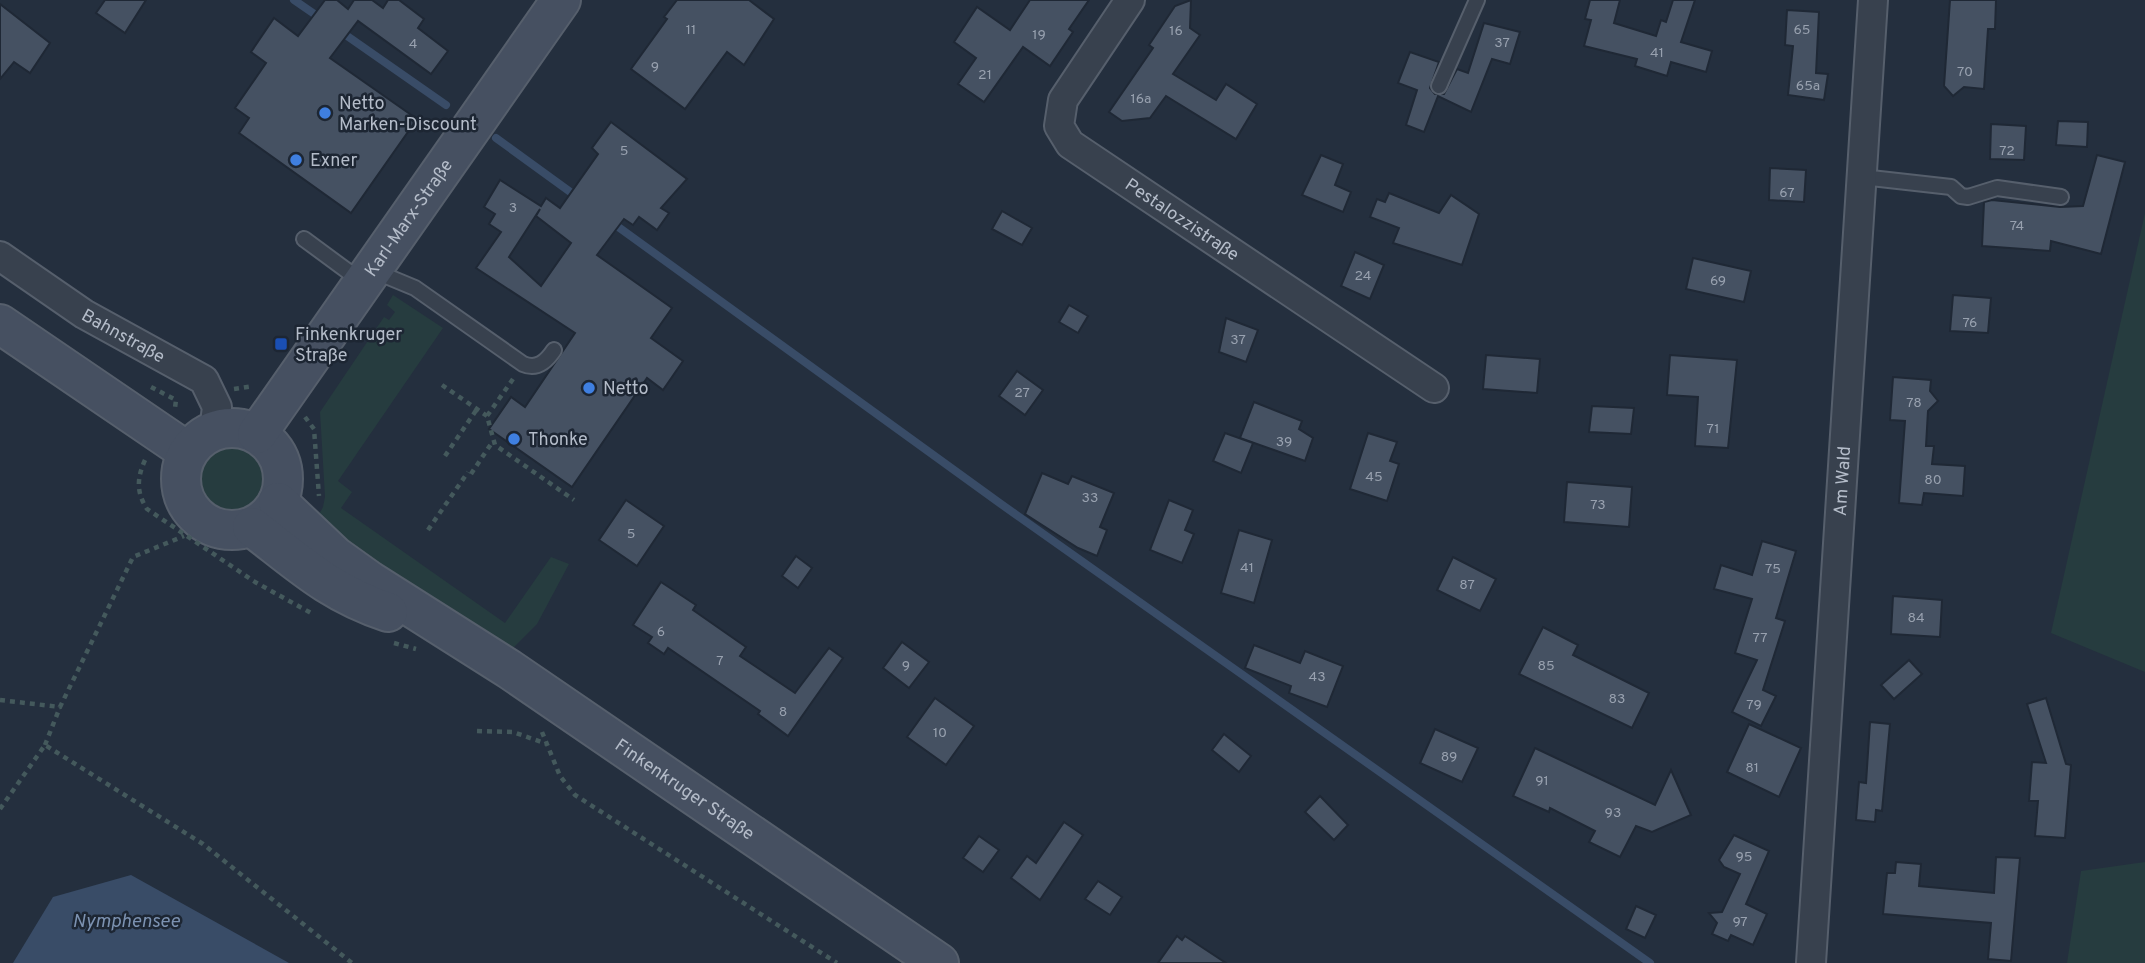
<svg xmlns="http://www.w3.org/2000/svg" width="2145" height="963" font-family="Overpass,sans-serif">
	<rect width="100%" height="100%" fill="#242f3e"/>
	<g fill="#263c3f">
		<path d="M2145,213V672L2051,633Z"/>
		<path d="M393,295L443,328L338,481L352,492L341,508L505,623L551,557L569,564L537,624L507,654L314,524L323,507L325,497L320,412L384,317L389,320L395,312L387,305Z"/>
		<circle cx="231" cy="477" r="39"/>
		<path d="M2145,862V963H2067L2081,871Z"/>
	</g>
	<path fill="#394c67" d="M131,875L289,963H13L53,897Z"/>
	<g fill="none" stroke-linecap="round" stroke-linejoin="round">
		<g stroke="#394c67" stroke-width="8">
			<path d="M294,0L323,20"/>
			<path d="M340,31L446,105"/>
			<path d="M496,138L580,199"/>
			<path d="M610,221L1001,504L1650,963"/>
		</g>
	</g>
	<g fill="#455162" stroke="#1f2835" stroke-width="2" fill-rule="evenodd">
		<path d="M105,0H146L125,33L96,13Z"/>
		<path d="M325,0H337L348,9L354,0H372L383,8L388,0H399L424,19L418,28L448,51L431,74L358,21L330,58L417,119L351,213L239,133L249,118L235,108L266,63L251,52L274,18L298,36Z"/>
		<path d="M677,0H749L774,19L744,65L727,52L685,109L631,69L667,19L664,17Z"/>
		<path d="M1030,0H1089L1069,29L1073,32L1050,66L1023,47L984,102L958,84L976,58L954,42L977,7L1010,30Z"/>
		<path d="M1191,0L1190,28L1200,35L1173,74L1216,100L1226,84L1257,104L1236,139L1166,96L1150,118L1122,121L1109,112L1153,48L1149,45L1175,6Z"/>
		<path d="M1590,0H1620L1614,23L1656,36L1661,20L1666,22L1673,0H1695L1681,42L1712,51L1706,72L1671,62L1667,76L1635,66L1637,59L1584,46L1591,20L1585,19Z"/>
		<path d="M1950,0H1996L1995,29H1988L1984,89L1964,87L1953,96L1944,86Z"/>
		<path d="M0,4L50,43L30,73L14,62L0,79Z"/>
		<path d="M1787,10L1819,12L1816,73L1828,74L1824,100L1788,95L1793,46L1785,45Z"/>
		<path d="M1484,23L1520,32L1510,64L1492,59L1471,112L1438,96L1424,132L1406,125L1417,90L1398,83L1410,52L1439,62L1430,88L1435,94H1444L1457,69L1468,73Z"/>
		<path d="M2058,121L2088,122L2087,147L2056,145Z"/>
		<path d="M611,122L687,179L661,208L669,213L657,230L639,217L633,225L624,219L597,255L672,308L651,338L683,361L663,390L647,378L572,487L489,429L511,397L525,407L575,333L476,268L501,232L489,224L495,214L484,207L500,180L541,206L546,198L560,208L598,154L592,148ZM540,209L536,216L571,243L541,286L509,257Z"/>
		<path d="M1991,124L2026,126L2024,160L1990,159Z"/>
		<path d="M1321,155L1343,164L1335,185L1351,192L1343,212L1302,195Z"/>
		<path d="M2097,155L2125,162L2101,254L2051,241L2050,251L1982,246L1984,202L1992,200L2060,207L2083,206Z"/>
		<path d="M1770,168L1806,170L1804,202L1769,200Z"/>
		<path d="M1389,193L1439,213L1451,195L1479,214L1462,265L1393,243L1399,228L1370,217L1377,199L1385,202Z"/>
		<path d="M1002,211L1032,228L1022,245L992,229Z"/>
		<path d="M1355,252L1384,265L1370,299L1341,286Z"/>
		<path d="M1693,258L1751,271L1744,302L1686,289Z"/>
		<path d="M1953,295L1991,298L1988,333L1950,331Z"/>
		<path d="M1069,305L1088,316L1078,333L1059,322Z"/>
		<path d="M1226,318L1258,330L1246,362L1219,352Z"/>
		<path d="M1486,355L1540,359L1537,393L1483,389Z"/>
		<path d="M1670,355L1737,360L1728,448L1695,446L1698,397L1667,395Z"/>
		<path d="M1017,371L1043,390L1025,415L999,396Z"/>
		<path d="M1893,377L1931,380L1930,391L1938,401L1928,411L1926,446H1934L1932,464L1965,466L1963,496L1924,493L1922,505L1899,503L1905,421L1890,420Z"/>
		<path d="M1254,402L1302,421L1299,429L1313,438L1305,461L1240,438Z"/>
		<path d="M1592,406L1634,408L1631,434L1589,432Z"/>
		<path d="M1225,433L1253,443L1241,473L1213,461Z"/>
		<path d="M1368,433L1397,442L1390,461L1399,464L1387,501L1350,489Z"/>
		<path d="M1042,473L1068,484L1072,476L1114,493L1100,527L1107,530L1097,556L1078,548L1025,514Z"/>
		<path d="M1567,482L1632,487L1629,527L1564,522Z"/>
		<path d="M626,500L664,526L637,566L599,540Z"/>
		<path d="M1169,500L1193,510L1185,530L1194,534L1182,563L1150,550Z"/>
		<path d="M1239,530L1272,540L1254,603L1221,593Z"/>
		<path d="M1762,541L1796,551L1776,618L1785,621L1763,690L1776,696L1761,726L1732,712L1757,660L1735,653L1752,599L1714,589L1721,565L1752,575Z"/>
		<path d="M796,556L812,568L798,588L782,576Z"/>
		<path d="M1453,557L1496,579L1480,611L1437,590Z"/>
		<path d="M661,582L696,605L693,610L746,647L740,656L795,693L829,648L843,658L788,736L758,714L760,711L668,648L664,654L648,643L652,637L633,625Z"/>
		<path d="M1893,596L1942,600L1940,637L1891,634Z"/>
		<path d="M1543,627L1578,645L1573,655L1649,693L1632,728L1519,674Z"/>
		<path d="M902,642L929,662L909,688L883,668Z"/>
		<path d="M1254,645L1300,663L1305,651L1343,666L1327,707L1289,693L1291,686L1245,668Z"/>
		<path d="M1909,660L1922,674L1894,699L1881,685Z"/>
		<path d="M935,698L974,726L946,765L907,737Z"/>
		<path d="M2046,698L2066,764L2071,765L2065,838L2035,836L2038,801H2029L2032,762L2046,763L2027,704Z"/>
		<path d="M1870,722L1890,724L1882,811L1876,810L1875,822L1856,820L1859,782L1866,783Z"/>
		<path d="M1749,724L1801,748L1779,797L1727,772Z"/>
		<path d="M1435,729L1478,748L1462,782L1420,763Z"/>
		<path d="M1224,734L1251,756L1239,772L1212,750Z"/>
		<path d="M1535,748L1655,805L1671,770L1691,815L1652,832L1636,826L1620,857L1589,842L1595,831L1550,808L1549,812L1513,796Z"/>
		<path d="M1320,796L1348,825L1334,840L1305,812Z"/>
		<path d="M1064,822L1083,835L1040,900L1011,878L1027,856L1036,863Z"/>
		<path d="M1734,835L1769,851L1746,904L1767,914L1753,945L1731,935L1728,941L1712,934L1717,923L1709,913L1722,912L1740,874L1724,867L1719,860Z"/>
		<path d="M979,836L999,850L983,872L963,858Z"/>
		<path d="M1996,857L2020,858L2011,961L1988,959L1991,923L1883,914L1887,873H1895L1896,862L1921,864L1919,886L1994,893Z"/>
		<path d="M1098,881L1122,897L1110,915L1085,899Z"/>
		<path d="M1636,906L1656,915L1645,938L1626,929Z"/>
		<path d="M1177,936L1182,940L1185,936L1226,963H1158Z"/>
	</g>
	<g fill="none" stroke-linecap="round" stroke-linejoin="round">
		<g stroke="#565f6c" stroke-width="18">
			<g id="lane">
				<path d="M1439,86L1477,0"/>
				<path d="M1862,177L1951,187L1961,196L1968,197L1997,188L2061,197"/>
				<path d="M304,239L361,281"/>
				<path d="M374,271L415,288L523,364C537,370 546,362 554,350"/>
			</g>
		</g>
		<g stroke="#565f6c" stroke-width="32">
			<g id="street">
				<path id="s1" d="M1130,0L1063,100L1059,126L1070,144L1434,388"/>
				<path id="s2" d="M0,256L84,314L204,380L217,407L214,431"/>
				<path id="s3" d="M1811,963L1873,0"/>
			</g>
		</g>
		<g stroke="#565f6c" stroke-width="42">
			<g id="secondary">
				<path d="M0,324L188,452"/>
				<circle cx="232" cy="479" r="51"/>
				<path id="s4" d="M257,434L561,0"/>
				<path id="s5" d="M278,502L335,556L370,581L509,669L939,963"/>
				<path d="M252,527C299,563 330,593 388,612"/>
			</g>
		</g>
		<g stroke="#44595c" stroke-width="4.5" stroke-dasharray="5 5" stroke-linecap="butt">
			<path d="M513,379L487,416L495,445L574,500"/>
			<path d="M442,385L487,416"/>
			<path d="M151,387L176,400L175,408"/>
			<path d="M234,389L253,386"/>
			<path d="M305,417L314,429L319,496"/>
			<path d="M445,456L477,409"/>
			<path d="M145,460C137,478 136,492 147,509L255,582L311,613"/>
			<path d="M471,474L493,441"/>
			<path d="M428,530L468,472"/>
			<path d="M394,643L416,649"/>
			<path d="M0,700L60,707L133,557L184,536"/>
			<path d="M477,731L513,732L547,744"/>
			<path d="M542,732L560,776L575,795L837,963"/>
			<path d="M45,745L60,707"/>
			<path d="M0,809L45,745L203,844L352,963"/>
		</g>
		<use href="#lane" stroke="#38414e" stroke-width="14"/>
		<use href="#street" stroke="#38414e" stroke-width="28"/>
		<use href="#secondary" stroke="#465061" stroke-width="38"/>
	</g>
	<g fill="#3f7fe0" stroke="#1d2633" stroke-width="2.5">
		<circle cx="325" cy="113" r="7"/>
		<circle cx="296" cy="160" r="7"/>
		<circle cx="589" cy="388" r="7"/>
		<circle cx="514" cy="439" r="7"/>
	</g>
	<rect fill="#1a4fb4" stroke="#1d2633" stroke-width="2.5" x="274" y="337" width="14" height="14" rx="3.5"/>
	<g text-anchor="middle" stroke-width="5" stroke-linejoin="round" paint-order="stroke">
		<g font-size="14" fill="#98a1af">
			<text x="691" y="34">11</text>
			<text x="1802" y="34">65</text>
			<text x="1176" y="35">16</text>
			<text x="1039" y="39">19</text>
			<text x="1502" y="47">37</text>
			<text x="413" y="48">4</text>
			<text x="1657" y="57">41</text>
			<text x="655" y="71">9</text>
			<text x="1965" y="76">70</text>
			<text x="985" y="79">21</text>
			<text x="1808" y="90">65a</text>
			<text x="1141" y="103">16a</text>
			<text x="624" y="155">5</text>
			<text x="2007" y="155">72</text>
			<text x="1787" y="197">67</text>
			<text x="513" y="212">3</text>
			<text x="2017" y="230">74</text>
			<text x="1363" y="280">24</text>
			<text x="1718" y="285">69</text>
			<text x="1970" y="327">76</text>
			<text x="1238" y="344">37</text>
			<text x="1022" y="397">27</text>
			<text x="1914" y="407">78</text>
			<text x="1713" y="433">71</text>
			<text x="1284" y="446">39</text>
			<text x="1374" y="481">45</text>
			<text x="1933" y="484">80</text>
			<text x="1090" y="502">33</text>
			<text x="1598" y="509">73</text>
			<text x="631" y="538">5</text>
			<text x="1247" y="572">41</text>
			<text x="1773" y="573">75</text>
			<text x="1467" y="589">87</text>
			<text x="1916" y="622">84</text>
			<text x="661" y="636">6</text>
			<text x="1760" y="642">77</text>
			<text x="720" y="665">7</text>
			<text x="906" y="670">9</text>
			<text x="1546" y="670">85</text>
			<text x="1317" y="681">43</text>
			<text x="1617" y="703">83</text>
			<text x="1754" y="709">79</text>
			<text x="783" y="716">8</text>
			<text x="940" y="737">10</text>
			<text x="1449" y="761">89</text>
			<text x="1752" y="772">81</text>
			<text x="1542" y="785">91</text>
			<text x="1613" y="817">93</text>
			<text x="1744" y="861">95</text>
			<text x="1740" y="926">97</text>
		</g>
		<g font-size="18" fill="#b4bcc9" stroke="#1d2633" text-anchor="start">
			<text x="339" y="109">Netto<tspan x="339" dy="21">Marken-Discount</tspan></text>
			<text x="310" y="166">Exner</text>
			<text x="295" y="340">Finkenkruger<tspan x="295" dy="21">Straße</tspan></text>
			<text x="603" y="394">Netto</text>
			<text x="528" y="445">Thonke</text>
		</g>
		<g font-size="18" fill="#b4bcc9" stroke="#1d2633">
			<text dy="6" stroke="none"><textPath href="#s4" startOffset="264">Karl-Marx-Straße</textPath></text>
			<text dy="6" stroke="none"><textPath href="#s1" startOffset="303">Pestalozzistraße</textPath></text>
			<text dy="6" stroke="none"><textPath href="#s2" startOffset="147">Bahnstraße</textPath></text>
			<text dy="6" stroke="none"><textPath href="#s3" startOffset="483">Am Wald</textPath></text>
			<text dy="6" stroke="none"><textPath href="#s5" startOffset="499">Finkenkruger Straße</textPath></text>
		</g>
		<g font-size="19" font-style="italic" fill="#7c92b1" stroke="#1d2633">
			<text x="126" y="927">Nymphensee</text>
		</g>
	</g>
</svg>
